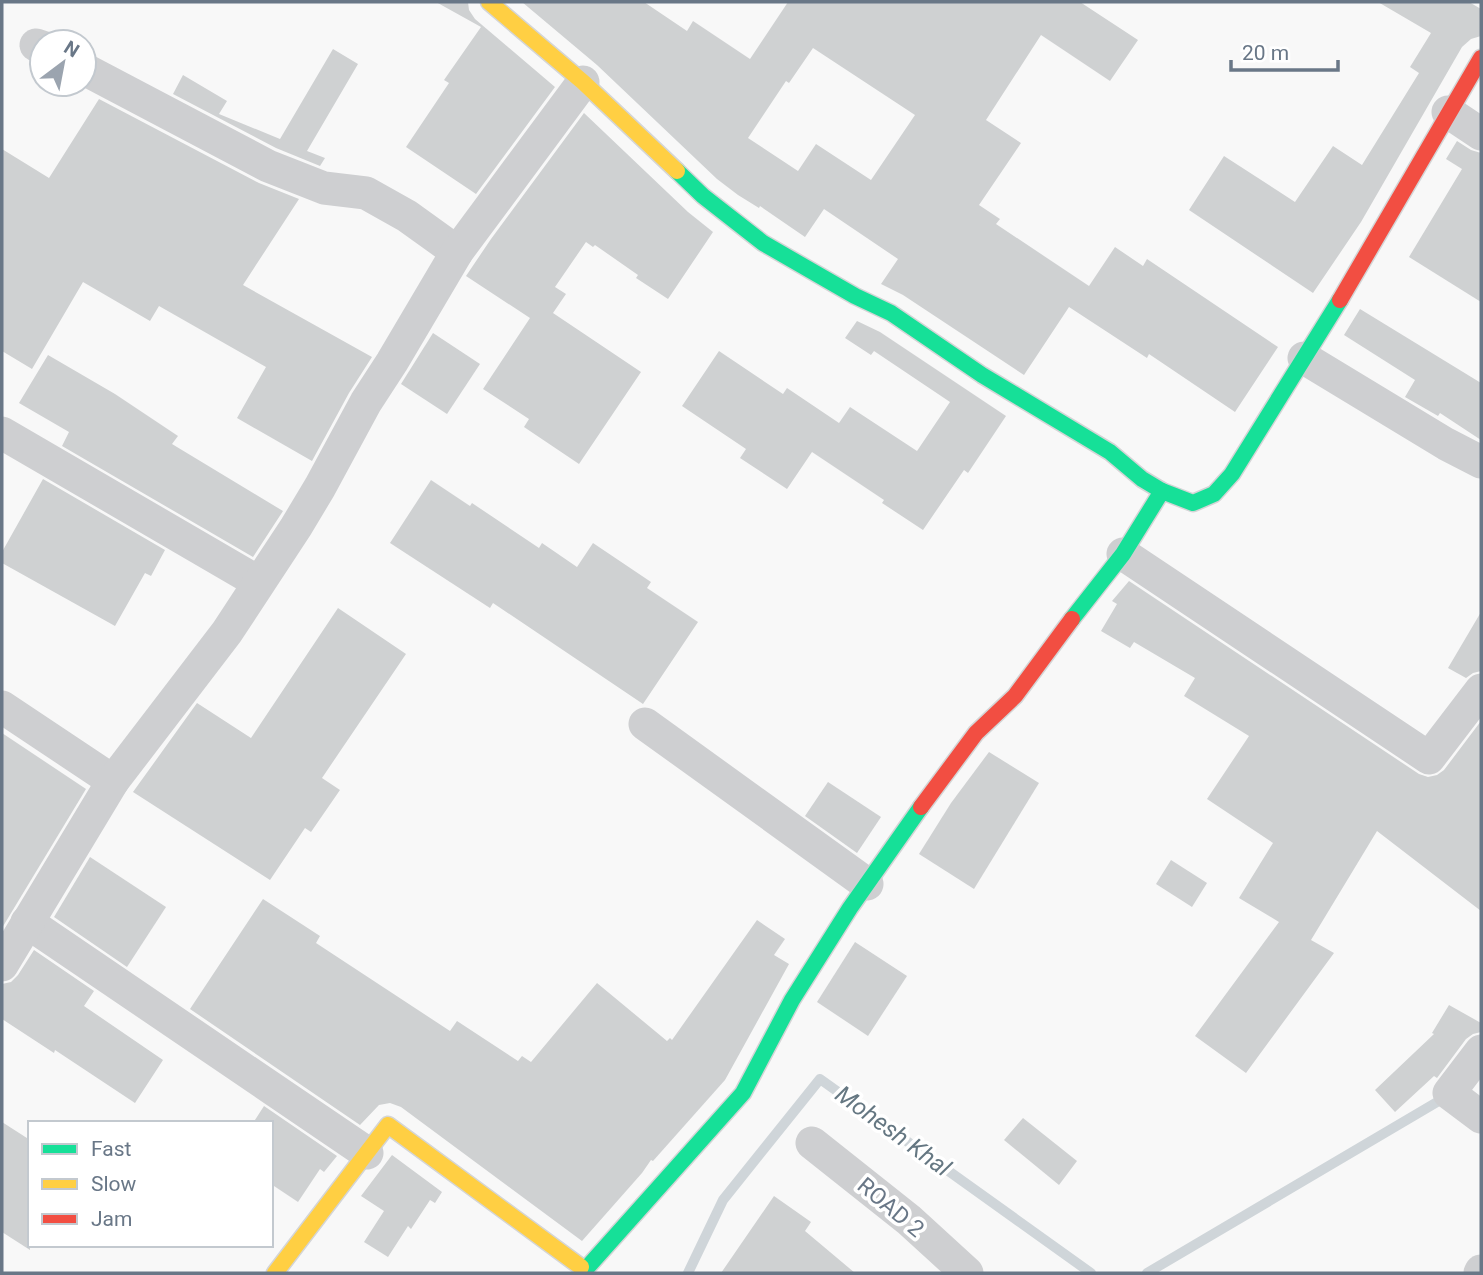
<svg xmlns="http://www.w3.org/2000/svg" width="1483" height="1275" font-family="Roboto,sans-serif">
	<rect width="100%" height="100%" fill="#f8f8f8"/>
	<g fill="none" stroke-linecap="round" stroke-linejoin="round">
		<g stroke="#cfd5d9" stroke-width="10">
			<path d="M688,1273L723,1200L820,1079L1091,1273"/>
			<path d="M1147,1273L1449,1095"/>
		</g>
	</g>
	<g fill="#cfd1d2" fill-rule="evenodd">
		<path d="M436,2H468L469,10L475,19L555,87L476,194L406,147L449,83L444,80L481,27Z"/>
		<path d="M522,2H644L687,31L693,21L750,59L788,2H1080L1138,40L1110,81L1041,35L986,120L1021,143L979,205L1000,219L996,224L1089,286L1115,247L1143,266L1147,259L1278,347L1235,412L1149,354L1147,358L1069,307L1024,375L903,295L881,284L898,259L824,209L805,237L760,206L759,208L738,195L717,179L597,65ZM813,48L915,115L871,180L816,144L798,171L748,138L786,81L789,83Z"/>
		<path d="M1378,2H1469L1481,9V36L1471,39L1462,47L1361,222L1313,293L1189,210L1224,156L1295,202L1333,146L1362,165L1419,73L1410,67L1431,33Z"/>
		<path d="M333,49L358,64L307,151L325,158L320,166L276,148L173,94L183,75L227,101L219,114L280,139Z"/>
		<path d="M99,99L259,183L299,199L243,285L372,357L349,393L312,461L237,418L266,367L159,306L150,321L83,282L32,369L2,351V149L49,178Z"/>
		<path d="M584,113L688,212L713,232L668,299L636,278L638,275L595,245L593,247L586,242L555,287L566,294L553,313L641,372L579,464L524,427L529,419L483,389L530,318L466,276L491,239Z"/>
		<path d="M1457,141L1471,150L1481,153V302L1409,257L1462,169L1446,159Z"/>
		<path d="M1360,309L1481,383V440L1440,413L1438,416L1405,397L1415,380L1344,335Z"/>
		<path d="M857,321L880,332L1006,416L968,473L964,470L923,530L882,503L884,500L812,452L787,489L740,458L746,449L682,406L719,351L783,394L787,388L839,423L850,407L917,451L950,402L874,351L871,355L845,338Z"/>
		<path d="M433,333L480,364L447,414L401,384Z"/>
		<path d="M48,355L115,394L178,436L172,444L283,511L253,557L62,446L69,432L19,403Z"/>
		<path d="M43,479L165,550L151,576L145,573L115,626L2,563V552Z"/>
		<path d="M431,480L470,506L472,503L539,548L542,543L577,567L593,543L651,582L647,588L698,622L643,704L493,603L490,608L390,543Z"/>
		<path d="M1129,581L1419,774L1428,777L1437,775L1444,770L1481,721V911L1377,831L1311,940L1334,953L1246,1073L1195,1036L1279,922L1239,898L1273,843L1207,799L1249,736L1184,696L1195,678L1134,642L1130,648L1101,631L1117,604L1112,601Z"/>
		<path d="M338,608L406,654L322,778L340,790L311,832L305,828L270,880L133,792L197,703L251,738Z"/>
		<path d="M1481,612V671L1473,673L1466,678L1448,668Z"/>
		<path d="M2,733L86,789L2,928Z"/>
		<path d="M989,752L1039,783L974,889L919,854L951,803Z"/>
		<path d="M828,782L881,817L857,853L805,816Z"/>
		<path d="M90,857L166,907L127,967L54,917Z"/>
		<path d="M1171,860L1207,883L1192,907L1156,884Z"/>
		<path d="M263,899L320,936L316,943L450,1031L457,1021L518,1061L522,1056L531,1062L597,983L667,1041L670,1038L672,1040L757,920L785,939L774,955L789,964L725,1080L653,1161L651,1160L642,1173L582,1241L401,1107L390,1103L379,1105L360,1125L190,1009Z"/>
		<path d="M855,942L907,976L868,1036L817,1002Z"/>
		<path d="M34,950L94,991L84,1006L163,1060L135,1103L55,1050L54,1053L2,1019V984L11,982L18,975Z"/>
		<path d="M1449,1005L1481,1023V1032L1473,1034L1466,1039L1437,1078L1434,1076L1395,1112L1375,1090L1434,1034L1432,1033Z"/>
		<path d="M264,1106L337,1156L324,1172L320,1169L298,1202L271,1184V1123H253Z"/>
		<path d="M1023,1118L1077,1161L1059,1185L1004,1140Z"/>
		<path d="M2,1122L30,1140V1250L2,1232Z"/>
		<path d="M392,1155L442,1192L435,1203L430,1200L411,1229L408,1226L388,1257L364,1242L384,1211L361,1196Z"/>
		<path d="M774,1196L811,1222L805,1231L855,1273H721Z"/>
	</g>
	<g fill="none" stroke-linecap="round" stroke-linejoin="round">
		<g stroke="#d4d5d6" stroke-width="19">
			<g id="fast">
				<path d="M677,171L703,196L763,243L855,296L891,313L982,375L1110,452L1142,479L1162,491L1193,503L1214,494L1232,474L1340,300"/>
				<path d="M1072,619L1123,554L1162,491"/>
				<path d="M581,1267L585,1270L743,1093L792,1000L850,908L921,807"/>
			</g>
		</g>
		<g stroke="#d4d5d6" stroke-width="19">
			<g id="slow">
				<path d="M489,2L583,82L677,171"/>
				<path d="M275,1273L388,1125L581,1267"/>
			</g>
		</g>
		<g stroke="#d4d5d6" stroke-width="19">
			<g id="jam">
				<path d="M1340,300L1481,58"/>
				<path d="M921,807L976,733L1015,696L1072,619"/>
			</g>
		</g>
		<g stroke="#cecfd1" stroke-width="33">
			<path d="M36,45L42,47"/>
			<path d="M84,69L268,166L324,188L366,193L407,216L457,252"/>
			<path d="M1448,112L1481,134"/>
			<path d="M1304,358L1446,444L1481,462"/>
			<path d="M2,433L258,582"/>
			<path d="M1123,554L1429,758L1481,690"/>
			<path d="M2,707L113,781"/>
			<path d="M645,724L867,884"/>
			<path d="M27,922L367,1153"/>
			<path d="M2,965L113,781L227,632L296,527L320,487L366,402L392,362L457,252L583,82"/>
			<path d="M1481,1051L1449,1093L1481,1117"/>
			<path d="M812,1143L909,1220L967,1273"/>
			<path d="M1480,1273L1481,1271"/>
		</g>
		<use href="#fast" stroke="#16e098" stroke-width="16"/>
		<use href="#slow" stroke="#ffcf43" stroke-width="16"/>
		<use href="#jam" stroke="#f24e42" stroke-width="16"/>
	</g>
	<g text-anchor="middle" stroke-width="7" stroke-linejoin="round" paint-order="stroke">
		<g font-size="23" fill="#697787" stroke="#fff">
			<text transform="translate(891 1207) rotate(40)" y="8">ROAD 2</text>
		</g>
		<g font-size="24" font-style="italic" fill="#657782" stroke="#fff">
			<text transform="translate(893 1131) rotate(36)" y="8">Mohesh Khal</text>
		</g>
	</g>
	<rect width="1483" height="1275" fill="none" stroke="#697787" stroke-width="7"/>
	<rect x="28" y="1121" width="245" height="126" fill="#ffffff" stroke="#c3c9cf" stroke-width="2"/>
	<rect x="42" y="1144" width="35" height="10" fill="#16e098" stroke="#c3c9cf" stroke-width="2"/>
	<text x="91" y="1156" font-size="21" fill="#697787">Fast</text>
	<rect x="42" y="1179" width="35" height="10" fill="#ffcf43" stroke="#c3c9cf" stroke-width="2"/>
	<text x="91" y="1191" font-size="21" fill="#697787">Slow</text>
	<rect x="42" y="1214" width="35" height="10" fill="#f24e42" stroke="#c3c9cf" stroke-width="2"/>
	<text x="91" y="1226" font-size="21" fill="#697787">Jam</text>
	<g transform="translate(63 63) rotate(32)"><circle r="33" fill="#ffffff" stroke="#c3c9cf" stroke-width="2"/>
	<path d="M0-5L12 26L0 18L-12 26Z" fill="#9ba4af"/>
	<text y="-10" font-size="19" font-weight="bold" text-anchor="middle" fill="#697787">N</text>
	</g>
	<path d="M1231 60v10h107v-10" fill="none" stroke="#697787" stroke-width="3.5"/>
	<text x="1242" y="60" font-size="21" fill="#697787" stroke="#ffffff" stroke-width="5" paint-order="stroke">20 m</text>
</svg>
